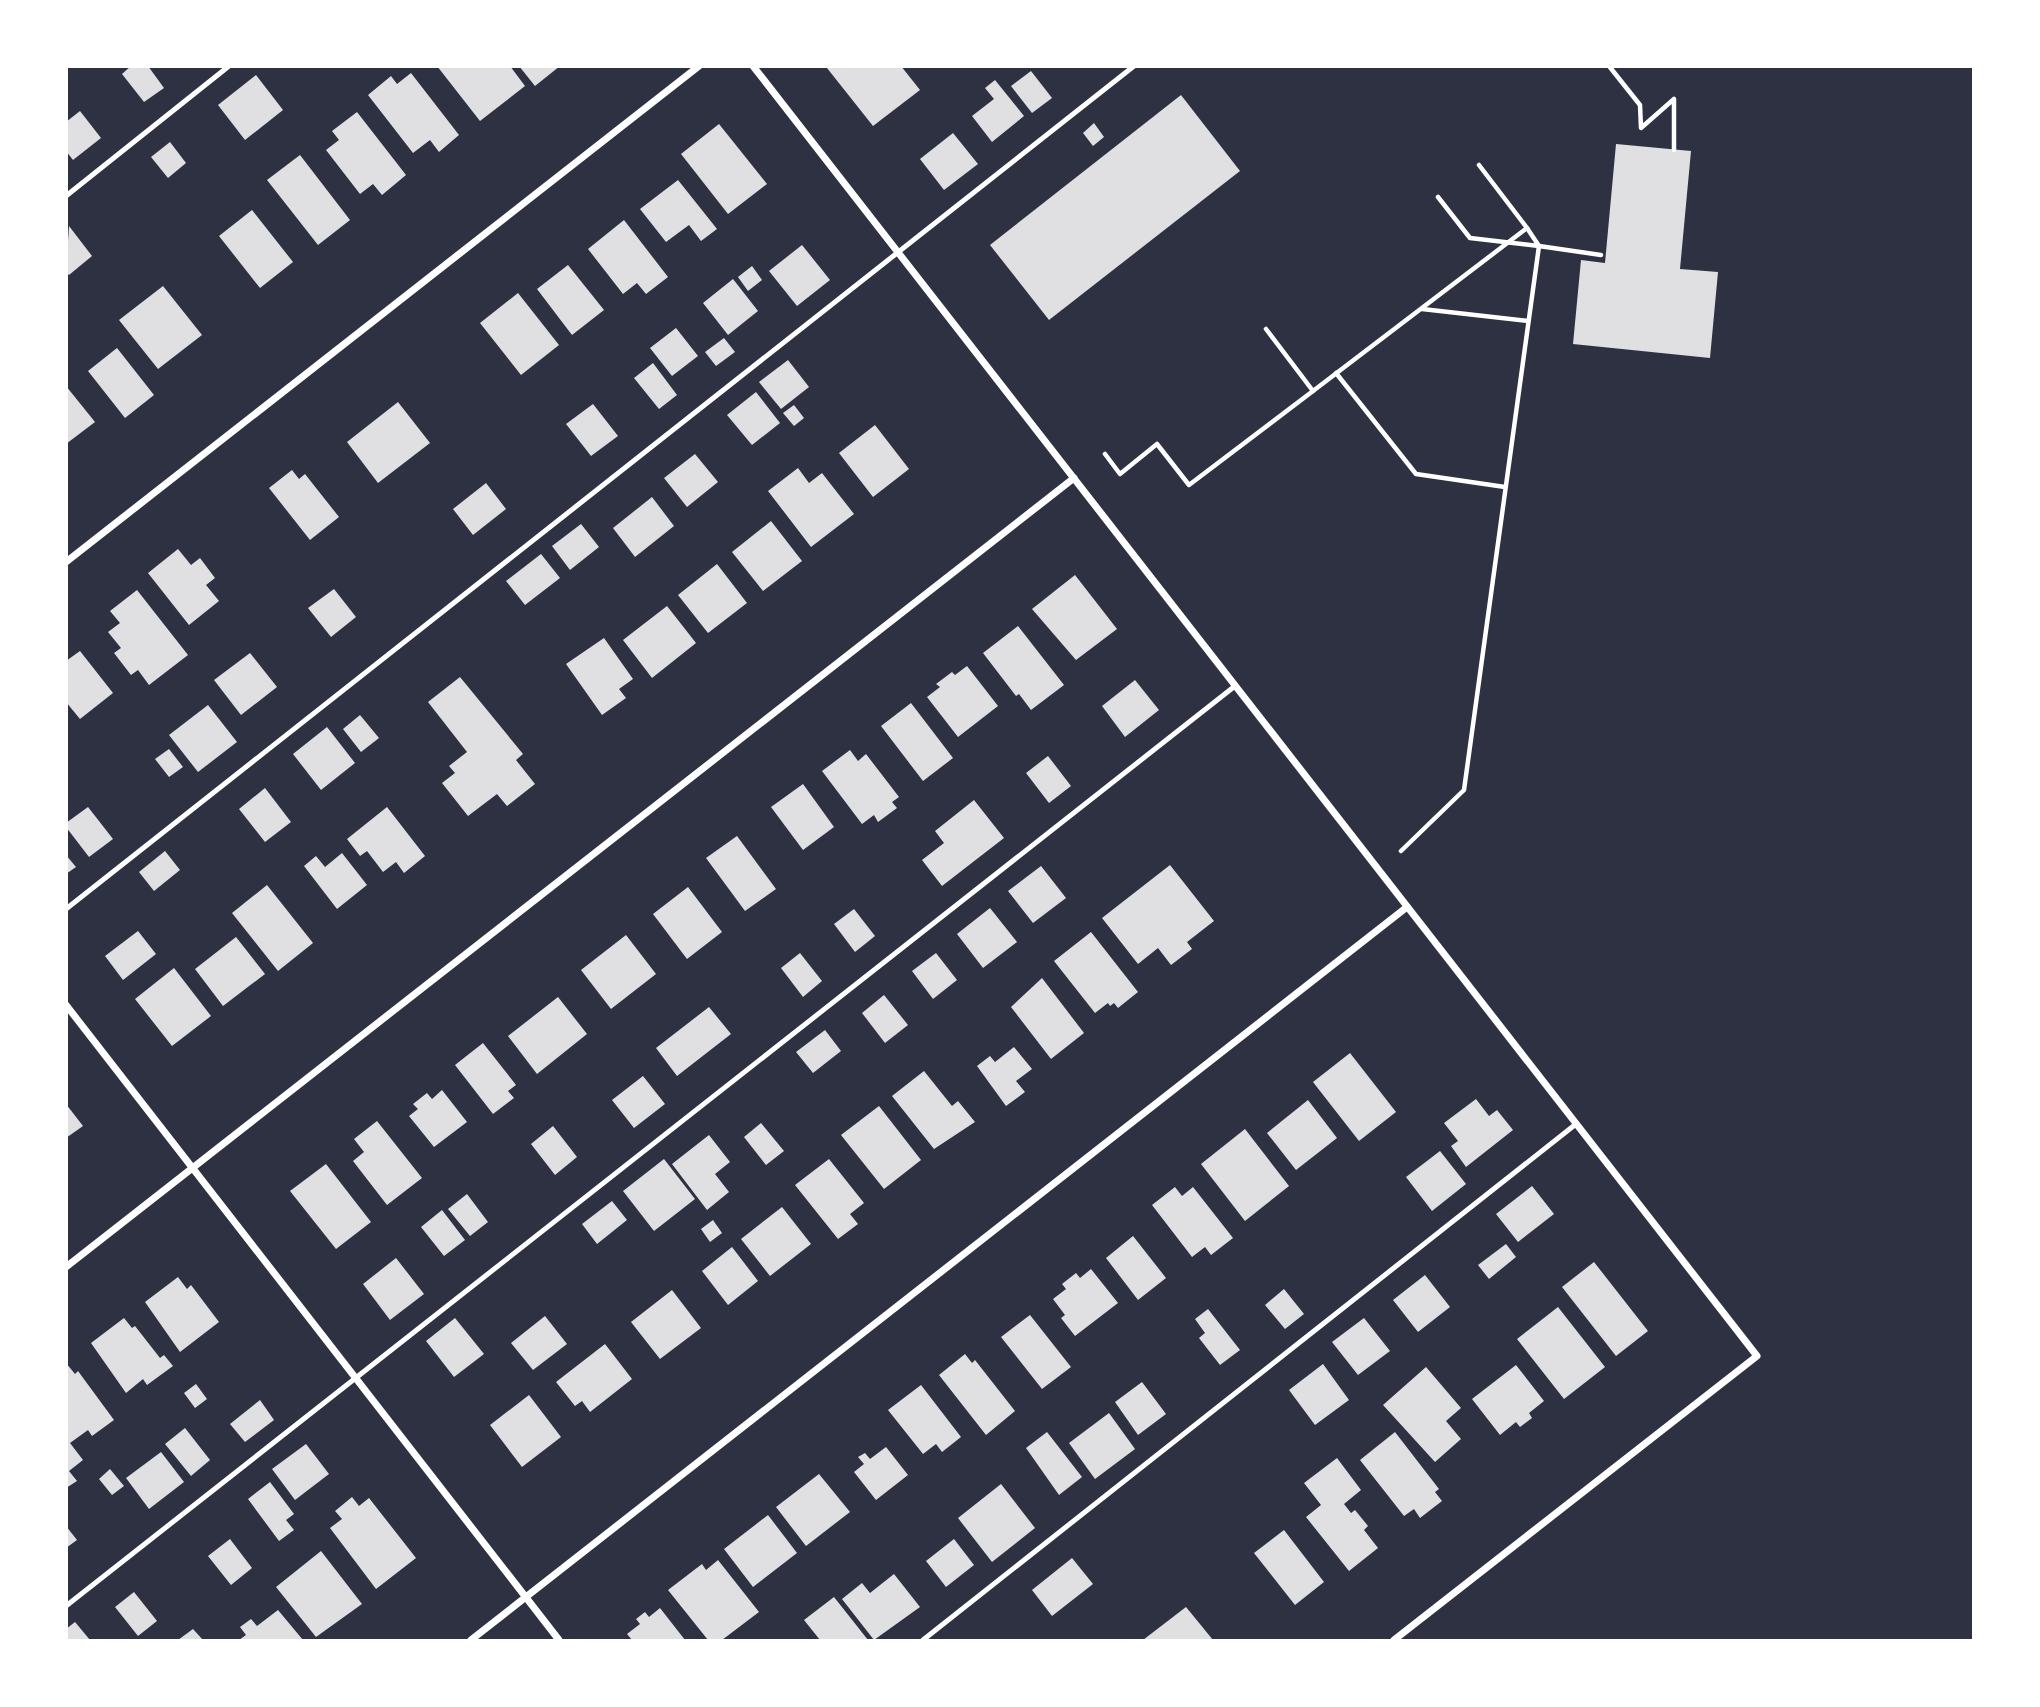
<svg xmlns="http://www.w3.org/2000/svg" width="2040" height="1707" font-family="'Archivo Narrow',sans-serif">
	<rect width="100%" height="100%" fill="#2d3142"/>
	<g fill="#e0e0e3">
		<path d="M131,66H148L164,88L144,102L122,74Z"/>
		<path d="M437,66H510L525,86L480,121Z"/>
		<path d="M519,66H560L535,86Z"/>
		<path d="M829,66H901L920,90L873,126L827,68Z"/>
		<path d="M1031,71L1052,98L1032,113L1011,86Z"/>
		<path d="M411,73L459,135L439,152L430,140L413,153L368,95L391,76L397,84Z"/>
		<path d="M256,75L283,110L245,140L218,105Z"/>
		<path d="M995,80L1024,116L992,142L972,116L994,99L985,88Z"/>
		<path d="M1181,95L1240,171L1049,320L990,245Z"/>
		<path d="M80,111L101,138L73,160L66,151V122Z"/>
		<path d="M357,112L406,175L382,195L373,184L360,194L326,150L339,140L332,131Z"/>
		<path d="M1094,123L1104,137L1093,146L1083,133Z"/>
		<path d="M719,124L767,184L728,214L681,154Z"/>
		<path d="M953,133L978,164L944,190L920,159Z"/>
		<path d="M170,142L186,163L168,178L151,157Z"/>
		<path d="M1616,144L1691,151L1680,269L1718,272L1710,358L1573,344L1581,260L1605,263Z"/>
		<path d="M300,155L350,220L318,245L267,180Z"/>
		<path d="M678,180L717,229L701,241L689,225L666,242L640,209Z"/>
		<path d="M252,210L293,262L260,288L219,236Z"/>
		<path d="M624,220L668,277L646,294L637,283L623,294L588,249Z"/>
		<path d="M69,226L92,256L69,275L66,272Z"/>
		<path d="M802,245L830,280L797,306L769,271Z"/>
		<path d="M568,265L604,310L572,335L537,289Z"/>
		<path d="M752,266L762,280L748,291L738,277Z"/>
		<path d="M733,279L758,311L728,335L703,303Z"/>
		<path d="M163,286L202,335L158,369L119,320Z"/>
		<path d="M518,293L559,345L521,375L480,323Z"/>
		<path d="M676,328L698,356L672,376L650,348Z"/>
		<path d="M724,338L735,352L716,366L705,352Z"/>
		<path d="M117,348L154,395L125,418L88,371Z"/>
		<path d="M788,360L809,387L781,409L759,382Z"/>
		<path d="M653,363L677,395L659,409L634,378Z"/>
		<path d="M66,386L95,422L66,444Z"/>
		<path d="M756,392L780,423L752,445L727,415Z"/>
		<path d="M398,402L430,443L378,483L347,442Z"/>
		<path d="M593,404L618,436L591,456L566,424Z"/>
		<path d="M794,405L804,418L794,426L783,413Z"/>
		<path d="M875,425L909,469L873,497L839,453Z"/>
		<path d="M695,454L718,482L687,507L664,478Z"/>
		<path d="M798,468L809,483L822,473L854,514L811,547L768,491Z"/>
		<path d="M292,470L299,479L305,474L339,517L310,540L269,488Z"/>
		<path d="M486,483L506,509L473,535L453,509Z"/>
		<path d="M652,497L674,526L635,557L613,528Z"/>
		<path d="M771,521L802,561L763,591L732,552Z"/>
		<path d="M581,524L599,547L570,570L552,546Z"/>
		<path d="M178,549L191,565L200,558L215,578L206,585L219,601L189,625L148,573Z"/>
		<path d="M541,554L560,578L525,605L506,581Z"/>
		<path d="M717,564L747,603L708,633L678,595Z"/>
		<path d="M1075,575L1117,629L1076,660L1032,609Z"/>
		<path d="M334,589L356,617L331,637L308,608Z"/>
		<path d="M137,590L188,655L149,685L138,670L131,675L114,653L121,648L108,632L120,623L110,611Z"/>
		<path d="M667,606L696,643L652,678L623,640Z"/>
		<path d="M1018,626L1064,685L1031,710L1019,694L1016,696L983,653Z"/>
		<path d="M604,638L633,679L619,689L626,698L602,715L566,664Z"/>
		<path d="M80,651L113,693L80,719L66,702V661Z"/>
		<path d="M250,653L277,687L241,715L214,680Z"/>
		<path d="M967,666L998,706L958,737L927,697L940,687L936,684L952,672L955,675Z"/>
		<path d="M460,677L523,754L516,760L535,784L507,806L497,794L468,816L442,783L455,773L449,766L467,752L428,702Z"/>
		<path d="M1135,680L1159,710L1125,737L1102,706Z"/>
		<path d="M911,703L953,758L923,781L881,726Z"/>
		<path d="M208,705L237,742L198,772L169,735Z"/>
		<path d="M360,715L379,738L361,752L343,729Z"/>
		<path d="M327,727L355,763L321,790L293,754Z"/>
		<path d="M169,749L183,767L169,777L155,759Z"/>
		<path d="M850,750L858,761L866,754L899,797L892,802L897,808L878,822L874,815L862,824L822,771Z"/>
		<path d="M1048,756L1071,786L1049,803L1026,773Z"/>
		<path d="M803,784L834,827L803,850L771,807Z"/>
		<path d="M265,788L291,822L265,842L239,809Z"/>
		<path d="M974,800L1004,838L942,886L922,860L944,843L935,831Z"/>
		<path d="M88,807L113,839L89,857L66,827V823Z"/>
		<path d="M387,807L425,856L404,873L396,862L383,872L367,851L360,856L347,839Z"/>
		<path d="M737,836L776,889L745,911L706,858Z"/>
		<path d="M165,851L180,870L154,891L139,872Z"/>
		<path d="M342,853L367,885L337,909L304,866L316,856L325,867Z"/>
		<path d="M66,855L76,867L66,874Z"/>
		<path d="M1170,865L1214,921L1187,942L1192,949L1171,965L1158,948L1138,964L1102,918Z"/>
		<path d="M1041,866L1066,898L1033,923L1008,891Z"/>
		<path d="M267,885L313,943L278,971L232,913Z"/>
		<path d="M688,887L722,932L687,959L653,914Z"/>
		<path d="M990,908L1017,942L983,968L957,934Z"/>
		<path d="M854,909L875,936L855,952L834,924Z"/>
		<path d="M138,931L156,954L123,980L105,956Z"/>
		<path d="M1091,932L1138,992L1118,1008L1114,1003L1110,1006L1108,1003L1095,1013L1054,961Z"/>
		<path d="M626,935L656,974L611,1009L581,970Z"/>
		<path d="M236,937L265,974L223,1006L195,969Z"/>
		<path d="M800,953L822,981L803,997L781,968Z"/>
		<path d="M936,953L957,980L933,999L912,971Z"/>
		<path d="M174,968L211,1016L172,1046L135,999Z"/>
		<path d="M1042,978L1084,1033L1051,1059L1011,1007Z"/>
		<path d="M884,995L908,1025L885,1043L862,1013Z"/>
		<path d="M558,997L587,1034L537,1074L508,1036Z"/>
		<path d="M709,1007L731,1034L677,1076L656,1048Z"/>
		<path d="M825,1030L841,1051L813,1073L796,1052Z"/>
		<path d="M483,1043L516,1085L508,1091L514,1098L493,1114L455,1065Z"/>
		<path d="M1014,1047L1032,1069L1016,1081L1025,1092L1006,1106L977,1066L990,1056L995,1062Z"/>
		<path d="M1350,1053L1396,1112L1359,1141L1313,1082Z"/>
		<path d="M924,1071L952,1106L958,1101L975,1122L934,1149L892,1096Z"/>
		<path d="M643,1076L665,1104L634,1128L612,1100Z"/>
		<path d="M442,1090L467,1122L434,1147L409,1116L418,1109L413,1104L427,1093L432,1099Z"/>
		<path d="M1476,1099L1489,1116L1497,1110L1513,1130L1466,1167L1451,1146L1458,1141L1444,1123Z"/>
		<path d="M1308,1100L1337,1138L1296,1170L1267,1133Z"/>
		<path d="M66,1104L83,1126L66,1138Z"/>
		<path d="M879,1106L921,1160L884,1189L841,1135Z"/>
		<path d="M377,1121L422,1178L387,1205L353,1161L364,1152L354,1139Z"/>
		<path d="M761,1123L784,1151L766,1165L744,1137Z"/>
		<path d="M553,1126L577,1157L555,1175L531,1144Z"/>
		<path d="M1245,1129L1289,1186L1245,1221L1201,1164Z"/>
		<path d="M709,1135L730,1162L715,1174L729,1192L707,1210L672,1164Z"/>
		<path d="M1440,1151L1466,1184L1432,1211L1406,1177Z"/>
		<path d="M664,1159L695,1199L654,1231L623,1191Z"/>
		<path d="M829,1159L864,1203L850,1214L858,1224L838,1239L795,1185Z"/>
		<path d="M326,1164L371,1222L336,1249L290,1191Z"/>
		<path d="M1532,1186L1554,1214L1518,1242L1496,1214Z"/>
		<path d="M1175,1187L1182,1196L1193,1187L1233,1238L1211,1255L1205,1247L1192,1257L1152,1205Z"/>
		<path d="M467,1194L488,1222L470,1236L448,1209Z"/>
		<path d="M612,1201L627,1220L597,1244L582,1224Z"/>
		<path d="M782,1207L811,1244L770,1276L741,1239Z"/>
		<path d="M442,1210L465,1240L444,1256L421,1227Z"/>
		<path d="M713,1220L722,1233L710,1242L701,1229Z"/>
		<path d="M1133,1236L1166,1278L1138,1300L1106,1258Z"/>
		<path d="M1506,1244L1516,1257L1489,1279L1478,1265Z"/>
		<path d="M732,1247L758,1281L728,1305L702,1271Z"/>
		<path d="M396,1258L424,1294L390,1320L363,1284Z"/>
		<path d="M1594,1262L1648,1331L1616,1356L1562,1287Z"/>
		<path d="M1091,1269L1118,1303L1075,1336L1061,1318L1065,1315L1053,1299L1066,1289L1062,1284L1076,1273L1080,1278Z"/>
		<path d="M1425,1275L1450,1307L1418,1332L1393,1300Z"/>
		<path d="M178,1277L187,1289L191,1285L219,1322L180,1352L145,1302Z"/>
		<path d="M1284,1289L1304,1314L1285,1329L1265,1305Z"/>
		<path d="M672,1290L701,1328L660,1359L631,1322Z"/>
		<path d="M1558,1307L1605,1367L1564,1399L1517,1339Z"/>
		<path d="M1208,1309L1240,1350L1220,1365L1199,1338L1205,1333L1195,1319Z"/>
		<path d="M1030,1315L1071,1367L1042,1389L1001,1337Z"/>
		<path d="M545,1316L567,1344L533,1370L511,1343Z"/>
		<path d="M124,1318L132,1328L135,1326L160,1358L164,1355L173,1366L147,1385L143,1379L126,1393L91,1343Z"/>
		<path d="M455,1318L484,1354L454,1377L426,1341Z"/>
		<path d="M1364,1318L1390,1351L1358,1375L1332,1342Z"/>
		<path d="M605,1344L632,1379L590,1412L582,1401L575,1406L556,1382Z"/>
		<path d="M965,1354L972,1363L975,1360L1015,1411L986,1435L939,1375Z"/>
		<path d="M66,1363L75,1374L78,1371L114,1420L92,1436L88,1430L70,1443L83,1460L69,1471L77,1481L66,1488Z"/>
		<path d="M1323,1364L1349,1400L1315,1425L1289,1390Z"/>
		<path d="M1516,1365L1544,1401L1529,1413L1532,1418L1520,1427L1516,1422L1500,1435L1472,1399Z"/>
		<path d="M1426,1367L1461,1408L1446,1421L1461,1439L1435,1462L1383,1405Z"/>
		<path d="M1142,1382L1166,1414L1138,1435L1115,1402Z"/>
		<path d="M196,1384L207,1399L195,1408L184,1393Z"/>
		<path d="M921,1385L961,1437L942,1452L936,1444L923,1454L888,1410Z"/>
		<path d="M529,1395L561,1437L522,1467L490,1425Z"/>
		<path d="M260,1400L274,1420L245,1442L230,1424Z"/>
		<path d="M1109,1413L1135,1449L1095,1479L1069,1443Z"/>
		<path d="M185,1428L210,1460L191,1476L165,1444Z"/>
		<path d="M1047,1432L1082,1477L1059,1495L1026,1448Z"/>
		<path d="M1395,1432L1439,1489L1435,1492L1442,1501L1420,1518L1414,1509L1404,1516L1360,1460Z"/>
		<path d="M306,1444L329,1474L295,1500L272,1469Z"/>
		<path d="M886,1447L908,1475L876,1500L854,1472L864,1464L858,1457L865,1453L870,1459Z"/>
		<path d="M161,1452L184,1482L149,1509L126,1478Z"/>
		<path d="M1337,1458L1361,1490L1344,1504L1351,1513L1355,1510L1368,1526L1364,1530L1378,1548L1349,1571L1306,1517L1321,1505L1304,1483Z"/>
		<path d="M110,1469L124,1486L112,1495L99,1479Z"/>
		<path d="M819,1474L850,1512L806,1546L776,1507Z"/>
		<path d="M270,1482L294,1514L286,1520L294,1530L279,1541L248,1499Z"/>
		<path d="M1001,1484L1035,1528L992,1562L958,1518Z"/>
		<path d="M352,1497L359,1506L369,1498L416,1558L376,1589L330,1528L342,1519L335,1511Z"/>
		<path d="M768,1515L797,1553L753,1587L724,1549Z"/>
		<path d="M66,1526L77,1540L66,1548Z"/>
		<path d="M1284,1530L1324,1582L1295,1605L1254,1553Z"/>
		<path d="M230,1539L252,1568L231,1585L208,1556Z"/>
		<path d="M954,1539L974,1565L946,1587L926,1561Z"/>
		<path d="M321,1551L362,1604L316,1637L276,1587Z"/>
		<path d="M1072,1558L1093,1584L1052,1616L1032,1590Z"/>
		<path d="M718,1560L759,1612L722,1640H708L668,1590L702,1564L706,1570Z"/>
		<path d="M894,1574L920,1607L874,1640L842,1599L862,1583L870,1593Z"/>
		<path d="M134,1592L157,1621L138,1636L115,1607Z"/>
		<path d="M834,1597L868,1640H820L804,1620Z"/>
		<path d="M1186,1607L1213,1640H1143Z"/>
		<path d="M660,1608L685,1640H632L627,1634L640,1624L636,1619L645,1612L649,1617Z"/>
		<path d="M278,1610L303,1640H239L246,1635L240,1627L251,1619L257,1626Z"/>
		<path d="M75,1622L90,1640H66V1629Z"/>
		<path d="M193,1629L203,1640H178Z"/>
	</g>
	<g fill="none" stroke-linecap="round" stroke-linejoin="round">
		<g stroke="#fff" stroke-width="4.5">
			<path d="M1609,66L1640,105L1641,128L1674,99V150"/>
			<path d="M1438,197L1470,238L1539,246L1527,228"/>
			<path d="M1422,309L1528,321"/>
			<path d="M1266,329L1313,391L1527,228L1479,165"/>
			<path d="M1336,373L1416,474L1505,487"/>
			<path d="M1105,454L1120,474L1157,444L1189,485L1313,391"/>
			<path d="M1401,851L1464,790L1539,246L1601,255"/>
		</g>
		<g stroke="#fff" stroke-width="5">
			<path d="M66,196L229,66"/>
			<path d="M66,909L1134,66"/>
			<path d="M66,1606L1235,686"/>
			<path d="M923,1640L1576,1124"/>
		</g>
		<g stroke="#fff" stroke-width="7">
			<path d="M753,66L1757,1356L1394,1640"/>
			<path d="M66,562L699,66"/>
			<path d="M66,1005L559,1640"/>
			<path d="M66,1267L1074,478"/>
			<path d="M471,1640L1407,907"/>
		</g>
	</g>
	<rect width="2040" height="1707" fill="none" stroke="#ffffff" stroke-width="136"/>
</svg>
